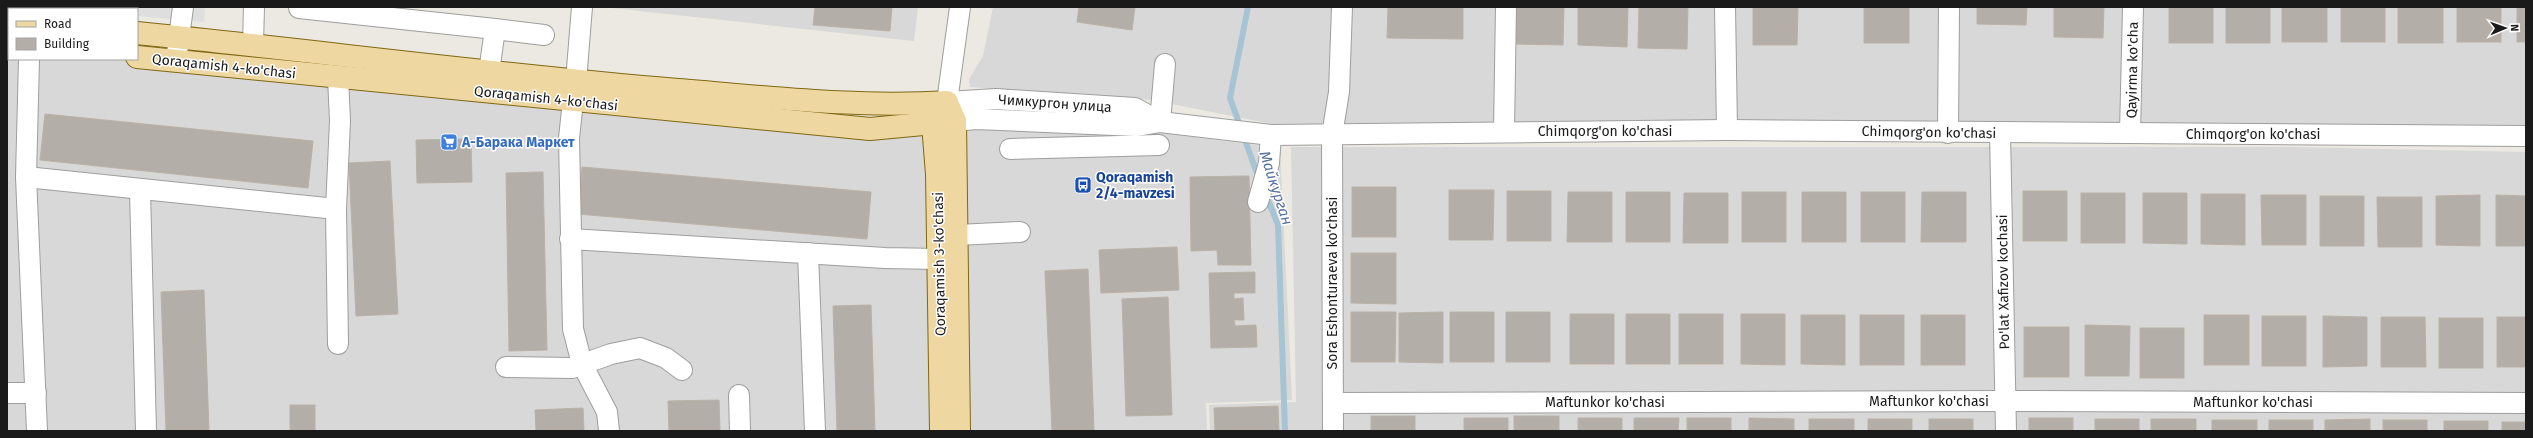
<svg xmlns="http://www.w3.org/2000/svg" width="2533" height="438" font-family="'Fira Sans',sans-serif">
	<rect width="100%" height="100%" fill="#ebe9e1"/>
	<g fill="#d8d8d8">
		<path d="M603,7H918L914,41Z"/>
		<path d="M993,7H2526V137L1504,131L1277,125L1152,100L970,87L969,79L983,56Z"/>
		<path d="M7,44H9V59H137L933,124L941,431H7Z"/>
		<path d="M963,130H1138L1280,148L1292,400L1206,403L1207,431H964Z"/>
		<path d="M1291,147H2290L2526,152V431H1210L1209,405L1296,402Z"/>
	</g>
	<path fill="#dedede" d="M98,7H205L204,22L137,16V9H102Z"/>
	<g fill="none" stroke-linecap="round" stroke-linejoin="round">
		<g stroke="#a6c4d4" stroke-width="6">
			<path d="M1248,7L1230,98L1259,179"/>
			<path d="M1266,195L1278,225L1285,431"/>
		</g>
	</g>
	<g fill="#b3aea7" stroke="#bab1a6">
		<path d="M815,7H892L890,31L813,25Z"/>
		<path d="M1079,7H1135L1132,30L1077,22Z"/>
		<path d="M1388,7H1463V39L1387,38Z"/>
		<path d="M1514,7H1564L1563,45L1513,44Z"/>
		<path d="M1578,7H1628L1627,47L1578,45Z"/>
		<path d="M1639,7H1688L1687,49L1638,48Z"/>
		<path d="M1753,7H1798L1797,45H1753Z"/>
		<rect x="1864" y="7" width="45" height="36"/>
		<path d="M1977,7H2027L2026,25L1977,24Z"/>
		<path d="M2054,7H2104L2103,38L2054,37Z"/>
		<rect x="2169" y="7" width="44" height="36"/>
		<rect x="2226" y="7" width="44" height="36"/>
		<rect x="2282" y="7" width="45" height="35"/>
		<rect x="2341" y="7" width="44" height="35"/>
		<rect x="2398" y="7" width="45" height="36"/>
		<rect x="2457" y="7" width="44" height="35"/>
		<rect x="2517" y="7" width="9" height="35"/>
		<path d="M45,114L313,141L308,188L40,160Z"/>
		<path d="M471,139L472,182L417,183L416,140Z"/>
		<path d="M390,161L398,314L356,316L349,163Z"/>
		<path d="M582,167L871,192L867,239L578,214Z"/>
		<path d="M543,172L547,350L509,351L506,173Z"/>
		<path d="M1249,176L1251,265H1218L1217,250L1191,251L1190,177Z"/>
		<rect x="1352" y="187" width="44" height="50"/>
		<path d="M1449,190H1494L1493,240H1449Z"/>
		<rect x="1507" y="191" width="44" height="50"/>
		<rect x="2023" y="191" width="44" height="50"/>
		<path d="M1568,192H1612V242H1567Z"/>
		<rect x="1626" y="192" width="44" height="50"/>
		<rect x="1742" y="192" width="44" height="50"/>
		<rect x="1802" y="192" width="44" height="50"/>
		<rect x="1861" y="192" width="44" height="50"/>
		<path d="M1922,192H1966V242H1921Z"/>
		<path d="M1684,193H1728V243H1683Z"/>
		<rect x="2081" y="193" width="44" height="50"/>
		<path d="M2143,193H2187V244L2143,243Z"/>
		<path d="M2201,194H2245V245L2201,244Z"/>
		<path d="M2261,195H2306V245H2262Z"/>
		<path d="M2480,195V246L2436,245V196Z"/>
		<path d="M2496,195L2526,196V246H2496Z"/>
		<rect x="2320" y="196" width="44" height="50"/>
		<path d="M2377,197H2422V247H2378Z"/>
		<path d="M1177,247L1179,290L1101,293L1099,250Z"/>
		<path d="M1351,253H1396V304L1351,303Z"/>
		<path d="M1088,269L1094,431H1052L1045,271Z"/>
		<path d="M1255,272V293H1234V299L1243,298L1244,320H1234L1235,326L1256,325L1257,347L1211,348L1209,273Z"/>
		<path d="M204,290L209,431H166L161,292Z"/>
		<path d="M1168,297L1172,415L1126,416L1122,299Z"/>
		<path d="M871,305L875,431H837L833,306Z"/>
		<path d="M1351,312H1396L1395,362H1351Z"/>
		<path d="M1443,312V363L1399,362V313Z"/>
		<rect x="1450" y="312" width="44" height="50"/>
		<rect x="1506" y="312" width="44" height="50"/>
		<rect x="1570" y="314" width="44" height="50"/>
		<rect x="1626" y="314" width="44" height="50"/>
		<rect x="1679" y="314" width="44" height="50"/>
		<path d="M1741,314H1785V365L1741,364Z"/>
		<path d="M1801,315H1845V365L1801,364Z"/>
		<rect x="1860" y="315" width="44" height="50"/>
		<rect x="1921" y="315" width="44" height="50"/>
		<rect x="2204" y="315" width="45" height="50"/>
		<rect x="2262" y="316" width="44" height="50"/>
		<path d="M2323,316L2367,317V366L2323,367Z"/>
		<path d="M2381,317H2425L2426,367H2381Z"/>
		<rect x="2497" y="317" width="29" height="50"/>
		<rect x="2439" y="318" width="44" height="50"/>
		<path d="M2085,325L2130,326L2129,376H2085Z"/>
		<rect x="2024" y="327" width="45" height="50"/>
		<rect x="2140" y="328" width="44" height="50"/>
		<path d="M719,400L720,431H669L668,401Z"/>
		<rect x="290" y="405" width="25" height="26"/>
		<path d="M1278,406L1279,431H1215L1214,408Z"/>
		<path d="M583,408L584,431H536L535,410Z"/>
		<rect x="1371" y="416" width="44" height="15"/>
		<rect x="1514" y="416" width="45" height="15"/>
		<rect x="1464" y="418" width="44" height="13"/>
		<rect x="1578" y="418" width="44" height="13"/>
		<path d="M1634,418H1679L1678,431H1634Z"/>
		<rect x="1687" y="418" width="44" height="13"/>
		<path d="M1749,418L1794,419V431H1749Z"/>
		<rect x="2029" y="418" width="44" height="13"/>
		<rect x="1809" y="419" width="45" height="12"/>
		<rect x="1868" y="419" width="44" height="12"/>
		<rect x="1929" y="419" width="44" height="12"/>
		<rect x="2095" y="419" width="44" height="12"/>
		<rect x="2151" y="419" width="45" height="12"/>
		<path d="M2370,419V431H2325V420Z"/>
		<rect x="2212" y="420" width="45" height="11"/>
		<rect x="2269" y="420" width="44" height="11"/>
		<rect x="2383" y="420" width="44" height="11"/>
		<rect x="2444" y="421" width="44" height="10"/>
		<rect x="2502" y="422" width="24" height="9"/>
	</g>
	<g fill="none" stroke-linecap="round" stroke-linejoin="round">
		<g stroke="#9e9e9e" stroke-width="22">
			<g id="minor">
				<path d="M83,7L86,9"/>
				<path d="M960,7L947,102L996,99L1135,108L1160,122"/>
				<path d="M1725,7L1727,130"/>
				<path d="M299,8L495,29"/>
				<path d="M253,44L254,7"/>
				<path d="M29,59L26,177L37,431"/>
				<path d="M176,61L183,7"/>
				<path d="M489,72L495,29L544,35"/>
				<path d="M576,81L582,7"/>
				<path d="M573,101L569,138L573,329L582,364L607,412L609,431"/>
				<path d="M955,121L976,119L1137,126L1160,122L1271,135L1727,130L2526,136"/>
				<path d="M1160,122L1165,64"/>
				<path d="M1504,131L1506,7"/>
				<path d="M1948,133L1949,7"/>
				<path d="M2000,133L2006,431"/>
				<path d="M2130,133L2133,7"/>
				<path d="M1010,149L1159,145"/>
				<path d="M26,177L336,209"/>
				<path d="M140,190L146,431"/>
				<path d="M1258,202L1269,163L1271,135"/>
				<path d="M957,235L1020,232"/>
				<path d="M570,239L885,258L939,259"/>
				<path d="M808,253L815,431"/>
				<path d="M338,344L336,209L340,121L338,77"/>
				<path d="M506,367L572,368L611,354L640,348L666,358L682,370"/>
				<path d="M7,393H36"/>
				<path d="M739,395L740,431"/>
				<path d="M1333,403L2005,401L2526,403"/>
				<path d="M1333,431L1332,135L1339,92L1342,7"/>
			</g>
		</g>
		<g stroke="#7f6812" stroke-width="24">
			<g id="major">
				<path d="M7,22H9"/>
				<path d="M137,33C317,51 497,75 678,90C768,97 857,108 947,102"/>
				<path d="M7,44H9"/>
				<path d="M137,57L870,129L955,121"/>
				<path d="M949,107L955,121L959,431"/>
				<path d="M940,113L933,124L937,174L941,431"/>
			</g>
		</g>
		<use href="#minor" stroke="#fff" stroke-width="20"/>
		<use href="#major" stroke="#efd7a2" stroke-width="22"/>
	</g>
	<defs>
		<g id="supermarket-square" transform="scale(0.9)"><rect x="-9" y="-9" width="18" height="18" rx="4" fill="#3f7fe0" stroke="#fff"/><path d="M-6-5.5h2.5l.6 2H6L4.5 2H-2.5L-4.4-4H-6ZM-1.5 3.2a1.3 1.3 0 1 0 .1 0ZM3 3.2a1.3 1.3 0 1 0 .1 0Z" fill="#fff"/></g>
		<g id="bus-square" transform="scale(0.9)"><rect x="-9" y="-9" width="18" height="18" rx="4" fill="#1a4fb4" stroke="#fff"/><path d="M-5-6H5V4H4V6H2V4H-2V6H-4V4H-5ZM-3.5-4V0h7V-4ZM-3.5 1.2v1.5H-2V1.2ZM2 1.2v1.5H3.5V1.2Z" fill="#fff"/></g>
	</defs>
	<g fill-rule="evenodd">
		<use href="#supermarket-square" x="449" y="142"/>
		<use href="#bus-square" x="1083" y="185"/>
	</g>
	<g text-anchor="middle" stroke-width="3" stroke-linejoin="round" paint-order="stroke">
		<g font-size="14" fill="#1a1a1a" stroke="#fff">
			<text transform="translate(224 66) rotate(6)" y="5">Qoraqamish 4-ko'chasi</text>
			<text transform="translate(2132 70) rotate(-89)" y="5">Qayirma ko'cha</text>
			<text transform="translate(546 98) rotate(6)" y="5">Qoraqamish 4-ko'chasi</text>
			<text transform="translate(1055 103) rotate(4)" y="5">Чимкургон улица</text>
			<text x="1605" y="136">Chimqorg'on ko'chasi</text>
			<text transform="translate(1929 132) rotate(1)" y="5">Chimqorg'on ko'chasi</text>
			<text x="2253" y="139">Chimqorg'on ko'chasi</text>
			<text transform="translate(939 264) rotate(-91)" y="5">Qoraqamish 3-ko'chasi</text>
			<text transform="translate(2003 282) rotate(-91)" y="5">Po'lat Xafizov kochasi</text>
			<text transform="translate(1332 283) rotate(-90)" y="5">Sora Eshonturaeva ko'chasi</text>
			<text x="1929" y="406">Maftunkor ko'chasi</text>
			<text x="1605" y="407">Maftunkor ko'chasi</text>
			<text x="2253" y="407">Maftunkor ko'chasi</text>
		</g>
		<g font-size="14" font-weight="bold" fill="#366cbe" stroke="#fff" text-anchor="start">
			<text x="462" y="147">А-Барака Маркет</text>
		</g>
		<g font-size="14" font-weight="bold" fill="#164399" stroke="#fff" text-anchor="start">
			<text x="1096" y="182">Qoraqamish<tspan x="1096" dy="16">2/4-mavzesi</tspan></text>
		</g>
		<g font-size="15" font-style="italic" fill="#54709d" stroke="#fff">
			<text transform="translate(1276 188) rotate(72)" y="5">Майкурган</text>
		</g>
	</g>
	<rect width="2533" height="438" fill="none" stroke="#1a1a1a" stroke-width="16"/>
	<rect x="8" y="8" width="130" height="52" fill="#ffffff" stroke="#a3a3a3"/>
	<rect x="16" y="21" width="20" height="6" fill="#efd7a2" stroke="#a3a3a3"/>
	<text x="44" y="28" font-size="12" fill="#1a1a1a">Road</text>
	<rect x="16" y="38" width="20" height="12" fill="#b3aea7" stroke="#a3a3a3"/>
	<text x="44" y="48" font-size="12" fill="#1a1a1a">Building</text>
	<g transform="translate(2505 28) rotate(88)" stroke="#ffffff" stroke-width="3" paint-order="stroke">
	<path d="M0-3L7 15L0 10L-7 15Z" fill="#1a1a1a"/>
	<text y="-6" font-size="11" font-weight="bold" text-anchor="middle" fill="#1a1a1a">N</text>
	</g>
</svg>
